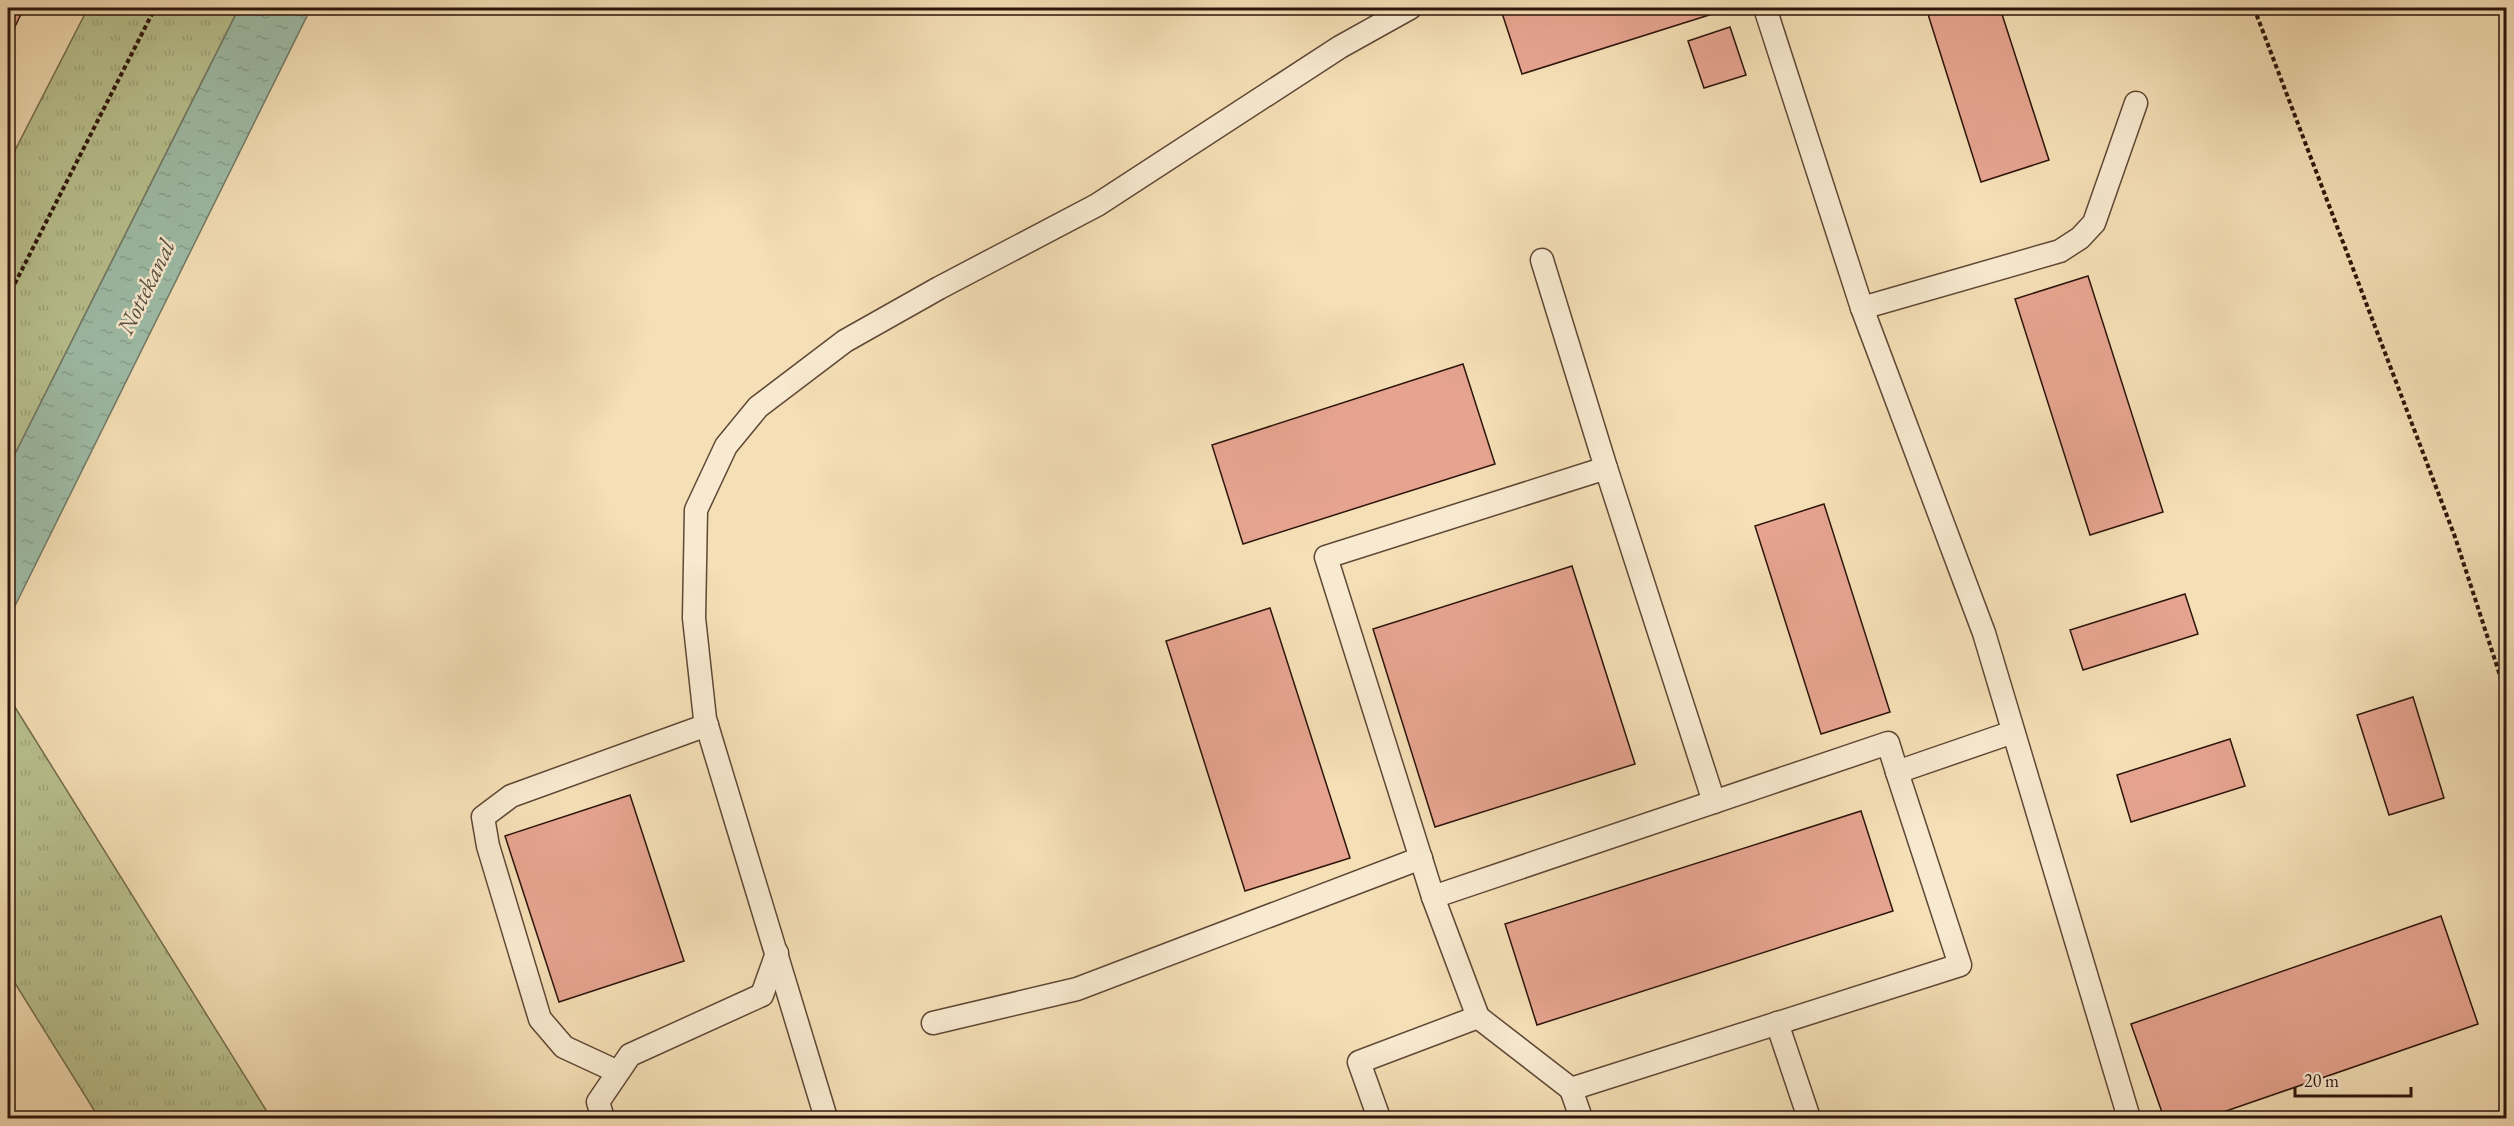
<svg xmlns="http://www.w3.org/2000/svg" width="2514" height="1126" font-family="'EB Garamond',serif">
	<defs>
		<pattern id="grass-tufts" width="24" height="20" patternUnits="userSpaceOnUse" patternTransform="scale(1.5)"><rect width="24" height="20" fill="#b9c290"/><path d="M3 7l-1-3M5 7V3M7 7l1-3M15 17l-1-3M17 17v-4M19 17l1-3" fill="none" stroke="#9fa67b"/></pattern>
		<pattern id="water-ripples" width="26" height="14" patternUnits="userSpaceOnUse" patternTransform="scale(1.5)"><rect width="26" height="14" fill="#9ebda8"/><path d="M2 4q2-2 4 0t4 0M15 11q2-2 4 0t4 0" fill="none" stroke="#88a28f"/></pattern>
	</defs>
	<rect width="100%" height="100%" fill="#f5dfb6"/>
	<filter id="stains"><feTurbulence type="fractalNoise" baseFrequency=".00333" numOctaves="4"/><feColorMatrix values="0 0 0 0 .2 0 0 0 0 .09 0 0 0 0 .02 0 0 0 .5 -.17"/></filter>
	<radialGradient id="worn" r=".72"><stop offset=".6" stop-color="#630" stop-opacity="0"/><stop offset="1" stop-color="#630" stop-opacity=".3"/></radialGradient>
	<g fill="url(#grass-tufts)" stroke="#736c4e" stroke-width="1.5">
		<path d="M88,8H239L8,468V164Z"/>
		<path d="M8,696L271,1118H99L8,972Z"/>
	</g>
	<path fill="url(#water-ripples)" stroke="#717a69" stroke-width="1.5" d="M239,8H311L8,620V468Z"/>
	<g fill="#e6a490" stroke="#2d150b" stroke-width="1.5">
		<path d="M8,8H24L8,41Z"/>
		<path d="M1519,8H1724L1725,10L1522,74L1502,13Z"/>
		<path d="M1926,8H2000L2049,160L1981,182Z"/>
		<path d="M1730,27L1746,75L1704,88L1688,41Z"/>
		<path d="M2088,276L2163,512L2090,535L2015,299Z"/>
		<path d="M1463,364L1495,464L1243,544L1212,445Z"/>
		<path d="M1824,504L1890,712L1821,734L1755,526Z"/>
		<path d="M1572,566L1635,764L1435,827L1373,629Z"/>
		<path d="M2185,594L2198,634L2083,670L2070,630Z"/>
		<path d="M1270,608L1350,858L1245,891L1166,641Z"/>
		<path d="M2413,697L2444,798L2389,815L2357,715Z"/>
		<path d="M2230,739L2245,786L2131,822L2117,775Z"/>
		<path d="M630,795L684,961L559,1002L505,836Z"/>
		<path d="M1861,811L1893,911L1537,1025L1505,924Z"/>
		<path d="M2441,916L2478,1024L2206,1118H2164L2131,1024Z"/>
		<path d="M2506,1109V1118H2477Z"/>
	</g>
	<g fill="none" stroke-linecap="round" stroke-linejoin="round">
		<g stroke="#5f4836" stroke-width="25">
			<g id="lane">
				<path d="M1765,8L1862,308L1984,633L2129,1118"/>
				<path d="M1542,260L1606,468L1326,557L1433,897L1888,743L1897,772L2013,732"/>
				<path d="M1862,308L2060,251L2080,238L2094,223L2136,103"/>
				<path d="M1606,468L1714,802"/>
				<path d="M1433,897L1478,1017L1571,1089"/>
				<path d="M933,1023L1077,989L1421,858"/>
				<path d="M1777,1023L1809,1118"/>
				<path d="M618,1072L564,1047L540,1019L488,846L483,817L511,796L707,725"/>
				<path d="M603,1118L598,1102L630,1055L762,995L777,953"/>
				<path d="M826,1118L705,719L694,618L696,510L726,446L758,407L845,341L939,288L1097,205L1340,47L1410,8"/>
				<path d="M1379,1118L1359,1062L1478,1017"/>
				<path d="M1581,1118L1571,1089L1960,965L1897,772"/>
			</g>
		</g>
		<g stroke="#2d150b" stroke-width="4" stroke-dasharray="4.5 3" stroke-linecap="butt">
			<path d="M2254,8L2455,537L2506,694"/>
			<path d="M8,297L155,8"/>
		</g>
		<use href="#lane" stroke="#f8ead0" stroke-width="22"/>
	</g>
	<g text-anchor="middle" stroke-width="5" stroke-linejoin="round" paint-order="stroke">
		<g font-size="24" font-style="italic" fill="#555042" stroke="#f8ead0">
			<text transform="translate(146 287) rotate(-64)" y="8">Nottekanal</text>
		</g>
	</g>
	<rect width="2514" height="1126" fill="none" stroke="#f5dfb6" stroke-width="30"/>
	<rect x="9" y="9" width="2496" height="1108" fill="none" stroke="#2d150b" stroke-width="3"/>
	<rect x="15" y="15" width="2484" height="1096" fill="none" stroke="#2d150b" stroke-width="1.5"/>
	<path d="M2295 1087v9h116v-9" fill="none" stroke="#2d150b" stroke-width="3"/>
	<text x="2304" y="1087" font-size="18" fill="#2d150b" stroke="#f8ead0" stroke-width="4.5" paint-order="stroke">20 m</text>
	<rect width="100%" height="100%" filter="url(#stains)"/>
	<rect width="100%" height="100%" fill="url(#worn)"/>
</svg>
